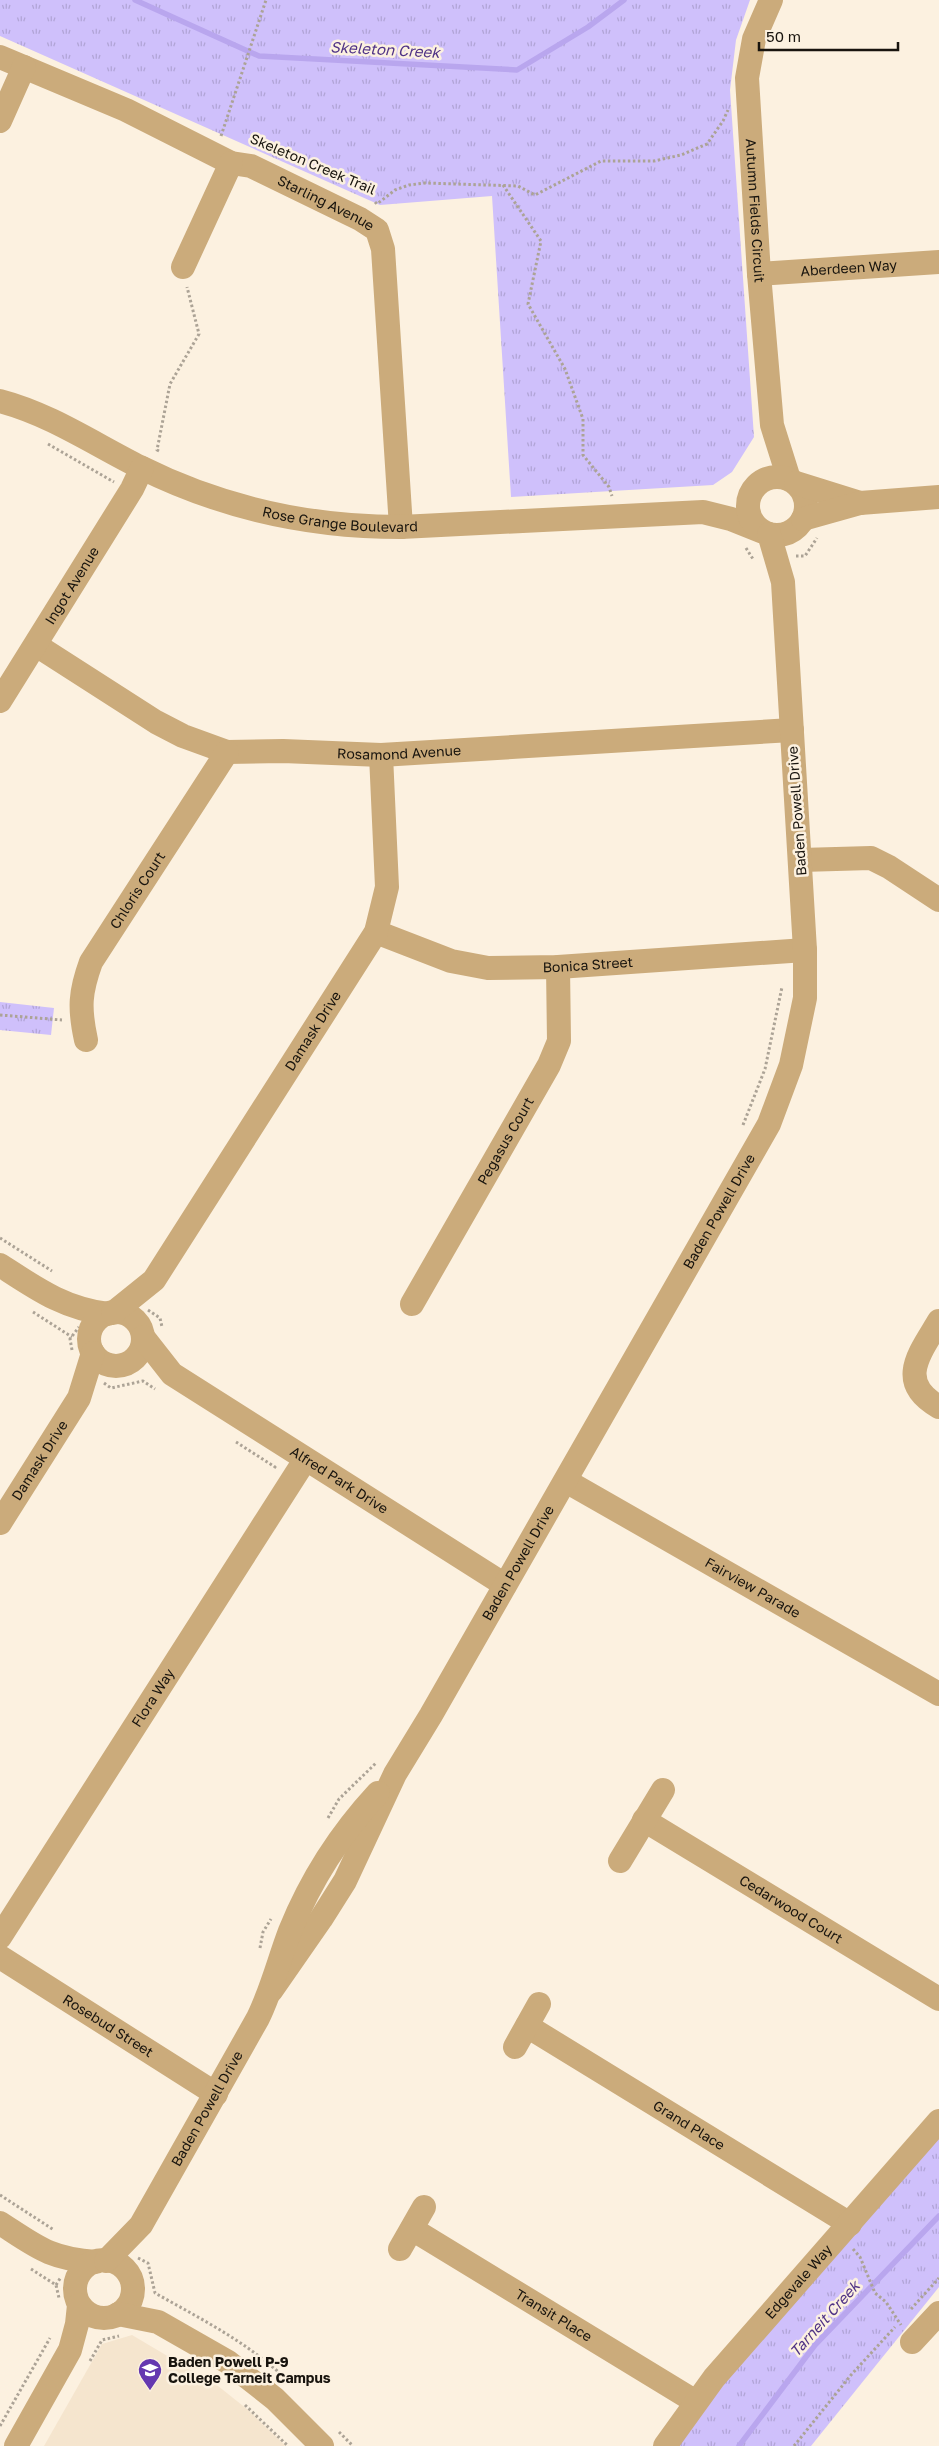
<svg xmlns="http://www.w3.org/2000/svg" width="939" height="2446" font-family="'Golos Text',sans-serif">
	<defs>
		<pattern id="grass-tufts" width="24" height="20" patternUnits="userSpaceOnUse" patternTransform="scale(1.25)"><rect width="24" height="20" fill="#cfc0fb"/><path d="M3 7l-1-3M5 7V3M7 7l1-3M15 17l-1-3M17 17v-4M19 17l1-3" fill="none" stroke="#b1a4d6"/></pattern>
	</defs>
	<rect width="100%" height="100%" fill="#fcf1e0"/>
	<path fill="#f5e5ce" d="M132,2335L218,2386L247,2409L286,2446H44L102,2344Z"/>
	<g fill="url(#grass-tufts)">
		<path d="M0,0H750L736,40L730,90L754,437L732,472L713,485L511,497L492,196L380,205L0,36Z"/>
		<path d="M0,1002L54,1008L51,1035L0,1030Z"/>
		<path d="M939,2136V2287L811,2446H677L720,2388Z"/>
	</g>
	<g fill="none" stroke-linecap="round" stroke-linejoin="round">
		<g stroke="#b9a6ee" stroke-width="5.5">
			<path d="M135,0L259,56L517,70L588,27L624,0"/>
			<path d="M739,2446L815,2345L939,2216"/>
		</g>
		<g stroke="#aca396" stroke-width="3" stroke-dasharray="2.5 2.5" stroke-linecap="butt">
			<path d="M221,136L266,0"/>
			<path d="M503,185L541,241L528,304L565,369L583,419V455L609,487L612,496"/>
			<path d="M375,202L377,204L395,190L409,185L425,183L518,186L535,195L601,161H654L681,155L707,144L723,121L728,110"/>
			<path d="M48,444L114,482"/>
			<path d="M159,451L157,450L170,384L199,334L187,287"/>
			<path d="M746,548L753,559"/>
			<path d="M796,556H805L817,538"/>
			<path d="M0,1015L62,1020"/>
			<path d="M743,1125L765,1069L782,987"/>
			<path d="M0,1238L52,1271"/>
			<path d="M148,1310L160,1318L162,1327"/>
			<path d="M33,1312L72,1337"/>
			<path d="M72,1350L70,1339L79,1327"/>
			<path d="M104,1383L111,1388L143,1381L155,1389"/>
			<path d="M236,1442L275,1467L273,1469"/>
			<path d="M328,1818L339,1799L376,1763"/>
			<path d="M260,1948L263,1932L271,1919"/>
			<path d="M0,2195L54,2230"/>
			<path d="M853,2249L860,2257L875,2293L886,2302L901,2325"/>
			<path d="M138,2258L148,2263L155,2293C201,2319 249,2343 287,2380"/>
			<path d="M31,2269L56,2285L59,2298"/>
			<path d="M56,2285L61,2277"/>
			<path d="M911,2309L939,2278"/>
			<path d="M90,2361L102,2340L119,2336"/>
			<path d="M245,2405L288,2446"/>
			<path d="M0,2426L50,2338"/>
			<path d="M339,2432L353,2446"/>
			<path d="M794,2446L851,2375L895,2327"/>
		</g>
		<g stroke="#cbab7b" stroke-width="24">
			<path id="s1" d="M771,0L754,39L747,78L759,274L772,425L789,479"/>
			<path id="s2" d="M0,57L126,110L231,163L251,166L360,219L377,230L383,249L401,527"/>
			<path d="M0,121L24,67"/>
			<path d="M183,267L231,163"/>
			<path id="s3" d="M759,274L939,262"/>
			<path id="s4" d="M0,401C50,414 94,444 140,467C222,508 311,527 401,527L703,512L731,519L761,531"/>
			<circle cx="777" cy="506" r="29"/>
			<path d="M796,483L860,503"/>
			<path d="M803,519L860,503L939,497"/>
			<path id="s5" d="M36,645L156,722L183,736L227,752L283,751L381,755L792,730"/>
			<path id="s6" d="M0,701L132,489L142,468"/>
			<path d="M801,860L871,858L889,867L939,900"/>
			<path id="s7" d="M376,932L451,961L488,968L558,967L805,950"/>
			<path id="s8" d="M86,1040C79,1008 80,992 91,962L227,752"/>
			<path d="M0,1265C37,1289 63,1308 108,1314"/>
			<path id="s9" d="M412,1304L549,1065L559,1041L558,967"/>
			<circle cx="116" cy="1339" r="27"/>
			<path id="s10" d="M113,1313L154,1280L376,932L387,887L381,755"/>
			<path d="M939,1321C920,1353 895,1382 939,1407"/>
			<path id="s11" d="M143,1337L172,1374L505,1585"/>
			<path id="s12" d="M566,1481L939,1694"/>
			<path id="s13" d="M0,1523L79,1398L93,1353"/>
			<path id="s14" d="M644,1820L939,1999"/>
			<path d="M620,1861L663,1790"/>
			<path id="s15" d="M0,1937L305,1460"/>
			<path id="s16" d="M0,1957L216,2094"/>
			<path id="s17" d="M271,1991L321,1919L345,1881L395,1774L431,1715L769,1124L791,1065L805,998V950L783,582L769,534"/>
			<path id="s18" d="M527,2026L850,2224"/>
			<path d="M515,2047L539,2004"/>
			<path d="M0,2223C37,2247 50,2259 96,2262"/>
			<path id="s19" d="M412,2229L696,2402"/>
			<path d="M400,2249L424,2207"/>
			<circle cx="104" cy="2289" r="29"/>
			<path id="s20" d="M106,2261L141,2225L258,2018C272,1989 279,1960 290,1931C311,1879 340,1834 378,1793"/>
			<path d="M118,2314L158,2322L228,2362L275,2399L322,2446"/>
			<path d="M912,2342L939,2313"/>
			<path d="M16,2446L70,2350L77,2324L79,2305"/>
			<path id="s21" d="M665,2446L714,2378L939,2121"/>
		</g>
	</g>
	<defs>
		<g id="school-pin" transform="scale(1.25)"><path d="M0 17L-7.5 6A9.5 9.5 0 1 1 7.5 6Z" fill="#6538b0" stroke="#fcf1e0"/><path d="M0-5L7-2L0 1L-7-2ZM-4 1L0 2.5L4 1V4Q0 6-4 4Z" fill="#fff"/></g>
	</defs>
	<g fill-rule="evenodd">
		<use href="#school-pin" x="150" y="2370"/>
	</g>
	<g text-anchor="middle" stroke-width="5" stroke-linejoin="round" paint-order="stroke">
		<g font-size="14" fill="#18140e" stroke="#fcf1e0">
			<text transform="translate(313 164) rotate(23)" y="5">Skeleton Creek Trail</text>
			<text dy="5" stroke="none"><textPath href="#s2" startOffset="358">Starling Avenue</textPath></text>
			<text dy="5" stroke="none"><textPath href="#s1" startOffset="215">Autumn Fields Circuit</textPath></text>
			<text dy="5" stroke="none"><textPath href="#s3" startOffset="90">Aberdeen Way</textPath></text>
			<text dy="5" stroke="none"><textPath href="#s4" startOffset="364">Rose Grange Boulevard</textPath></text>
			<text dy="5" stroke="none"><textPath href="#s6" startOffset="136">Ingot Avenue</textPath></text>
			<text dy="5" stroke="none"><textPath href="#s5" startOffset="392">Rosamond Avenue</textPath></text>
			<text transform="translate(797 811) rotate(-94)" y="5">Baden Powell Drive</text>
			<text dy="5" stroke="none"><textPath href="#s8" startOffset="165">Chloris Court</textPath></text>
			<text dy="5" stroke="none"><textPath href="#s7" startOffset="218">Bonica Street</textPath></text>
			<text dy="5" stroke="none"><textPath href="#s10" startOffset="348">Damask Drive</textPath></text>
			<text dy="5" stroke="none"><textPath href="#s9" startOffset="188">Pegasus Court</textPath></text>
			<text dy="5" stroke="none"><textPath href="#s17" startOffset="900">Baden Powell Drive</textPath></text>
			<text dy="5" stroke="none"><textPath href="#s13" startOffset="74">Damask Drive</textPath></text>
			<text dy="5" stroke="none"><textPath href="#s11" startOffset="245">Alfred Park Drive</textPath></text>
			<text dy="5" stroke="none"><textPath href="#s17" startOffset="495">Baden Powell Drive</textPath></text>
			<text dy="5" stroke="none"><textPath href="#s12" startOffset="215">Fairview Parade</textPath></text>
			<text dy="5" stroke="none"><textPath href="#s15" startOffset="284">Flora Way</textPath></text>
			<text dy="5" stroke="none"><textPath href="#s14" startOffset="172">Cedarwood Court</textPath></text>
			<text dy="5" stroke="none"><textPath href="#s16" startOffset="128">Rosebud Street</textPath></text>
			<text dy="5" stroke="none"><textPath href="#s20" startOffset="184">Baden Powell Drive</textPath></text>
			<text dy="5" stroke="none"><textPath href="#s18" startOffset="190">Grand Place</textPath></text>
			<text dy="5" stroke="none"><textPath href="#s21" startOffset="212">Edgevale Way</textPath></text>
			<text dy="5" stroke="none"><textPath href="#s19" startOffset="166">Transit Place</textPath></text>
		</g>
		<g font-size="14" font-weight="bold" fill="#18140e" stroke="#fcf1e0" text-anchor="start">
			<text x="168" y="2367">Baden Powell P-9<tspan x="168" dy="16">College Tarneit Campus</tspan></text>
		</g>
		<g font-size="15" font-style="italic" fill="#503386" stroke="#fcf1e0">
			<text transform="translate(385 50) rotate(3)" y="5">Skeleton Creek</text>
			<text transform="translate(825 2319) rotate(-48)" y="5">Tarneit Creek</text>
		</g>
	</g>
	<path d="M759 42v8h139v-8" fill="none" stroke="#18140e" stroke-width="2.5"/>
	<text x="766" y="42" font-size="15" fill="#18140e" stroke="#fcf1e0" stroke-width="4" paint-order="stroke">50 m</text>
</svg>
